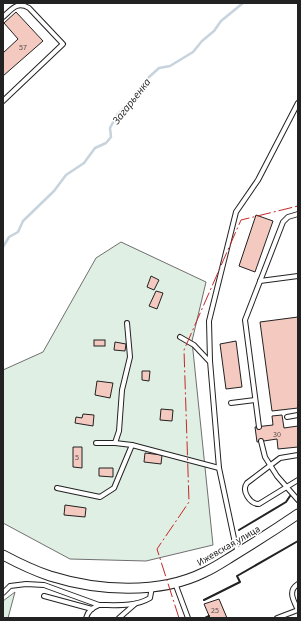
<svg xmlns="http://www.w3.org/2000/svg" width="301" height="621" font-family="'Source Sans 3',sans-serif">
	<rect width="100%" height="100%" fill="#fff"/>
	<g fill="#e0efe3" stroke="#6f6f6f">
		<path d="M121,242L206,282L192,341L213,545L146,561L70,559L3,523V370L43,352L96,258Z"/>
		<path d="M15,592L8,618H3V601Z"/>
	</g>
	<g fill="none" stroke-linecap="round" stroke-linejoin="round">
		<path stroke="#c7d3dd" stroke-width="2.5" d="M3,247L9,237L18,232L23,221L54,191L66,175L84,163L95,148L106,143L111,137L110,128L117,115L141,91L149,77L159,68L170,66L193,52L202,41L214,31L221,21L243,3"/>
	</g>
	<g fill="#f3c9c0" stroke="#222">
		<path d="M16,12L43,41L3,76V53L18,39L4,23Z"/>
		<path d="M256,215L273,221L255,272L239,266Z"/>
		<path d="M151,276L159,280L154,290L147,287Z"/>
		<path d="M156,291L163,293L157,309L149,306Z"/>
		<path d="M298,317V408L272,411L260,322Z"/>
		<rect x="94" y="340" width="11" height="6"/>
		<path d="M236,341L242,387L226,389L220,344Z"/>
		<path d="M115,342L126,344L125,351L114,350Z"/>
		<path d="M142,371H150L149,381L142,380Z"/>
		<path d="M97,381L113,383L110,398L95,395Z"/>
		<path d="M161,409L173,410L172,421L160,420Z"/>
		<path d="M83,414L94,415L93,426L75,423L76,417L82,418Z"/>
		<path d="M282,415L284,428L298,426V447L278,449L277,439L257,442L255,427L273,425L272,416Z"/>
		<path d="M73,447H82V468L73,467Z"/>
		<path d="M145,453L162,455L161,464L144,462Z"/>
		<path d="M99,468H113V477L99,476Z"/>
		<path d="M65,505L86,508L85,517L64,515Z"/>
		<path d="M219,599L227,618H210L204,604Z"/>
	</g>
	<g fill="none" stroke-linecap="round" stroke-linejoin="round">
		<g stroke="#222" stroke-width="6">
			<g id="service">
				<path d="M3,17C12,9 17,1 29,8L63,44L3,101"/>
				<path d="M260,281L298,276"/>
				<path d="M180,337L194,345L209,361"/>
				<path d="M231,403L255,400"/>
				<path d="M287,417L298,415"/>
				<path d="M259,427L245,320L283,222L288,217L298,214"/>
				<path d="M261,441L265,457L277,476L298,500"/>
				<path d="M96,443H115L132,445L219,468"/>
				<path d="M115,443L119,431L122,390L130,357L127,323"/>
				<path d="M298,455L280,458L247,483C241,491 250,504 259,504L298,480"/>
				<path d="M57,488L100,497L114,488L132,445"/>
				<path d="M238,552L235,543L219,468L210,361L209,321L236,212L258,180L298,103"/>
				<path d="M175,583L188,618"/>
				<path d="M298,584C287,591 294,601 298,610"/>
				<path d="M3,593L10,586L26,584L44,585L99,605"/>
				<path d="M44,596L92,609"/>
				<path d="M86,618C88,611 92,608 99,605C116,605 135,607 150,598L152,587"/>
				<path d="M119,618L135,604"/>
				<path d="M277,618L298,610"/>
			</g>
		</g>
		<g stroke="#222" stroke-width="11">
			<path id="tertiary" d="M3,555C18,563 35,571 50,576C98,591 159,595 205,572C214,568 223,562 231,557C254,543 276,529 298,514"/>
		</g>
		<use href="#service" stroke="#fff" stroke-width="4"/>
		<use href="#tertiary" stroke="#fff" stroke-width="9"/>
		<g stroke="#222" stroke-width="2">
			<path d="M239,530L286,502L290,496"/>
			<path d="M204,600L240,582L237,576L298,541"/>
			<path d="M205,618L209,616"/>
		</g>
		<path stroke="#c62828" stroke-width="1" stroke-dasharray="14 3 2 3" stroke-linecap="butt" d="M179,618L157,549L189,502L184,350L241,220L298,206"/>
	</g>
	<g text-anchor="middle" stroke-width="3" stroke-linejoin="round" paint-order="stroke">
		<g font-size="8" fill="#564c4a">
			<text x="23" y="50">57</text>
			<text x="277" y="437">30</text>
			<text x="77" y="460">5</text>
			<text x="215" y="613">25</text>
		</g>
		<g font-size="10" fill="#222" stroke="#fff">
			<text transform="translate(228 545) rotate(-30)" y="4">Ижевская улица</text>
		</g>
		<g font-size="11" font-style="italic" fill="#222" stroke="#fff">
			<text transform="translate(131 101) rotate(-52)" y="4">Загарьенка</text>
		</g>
	</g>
	<rect width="301" height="621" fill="none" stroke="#222222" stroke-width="8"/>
</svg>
